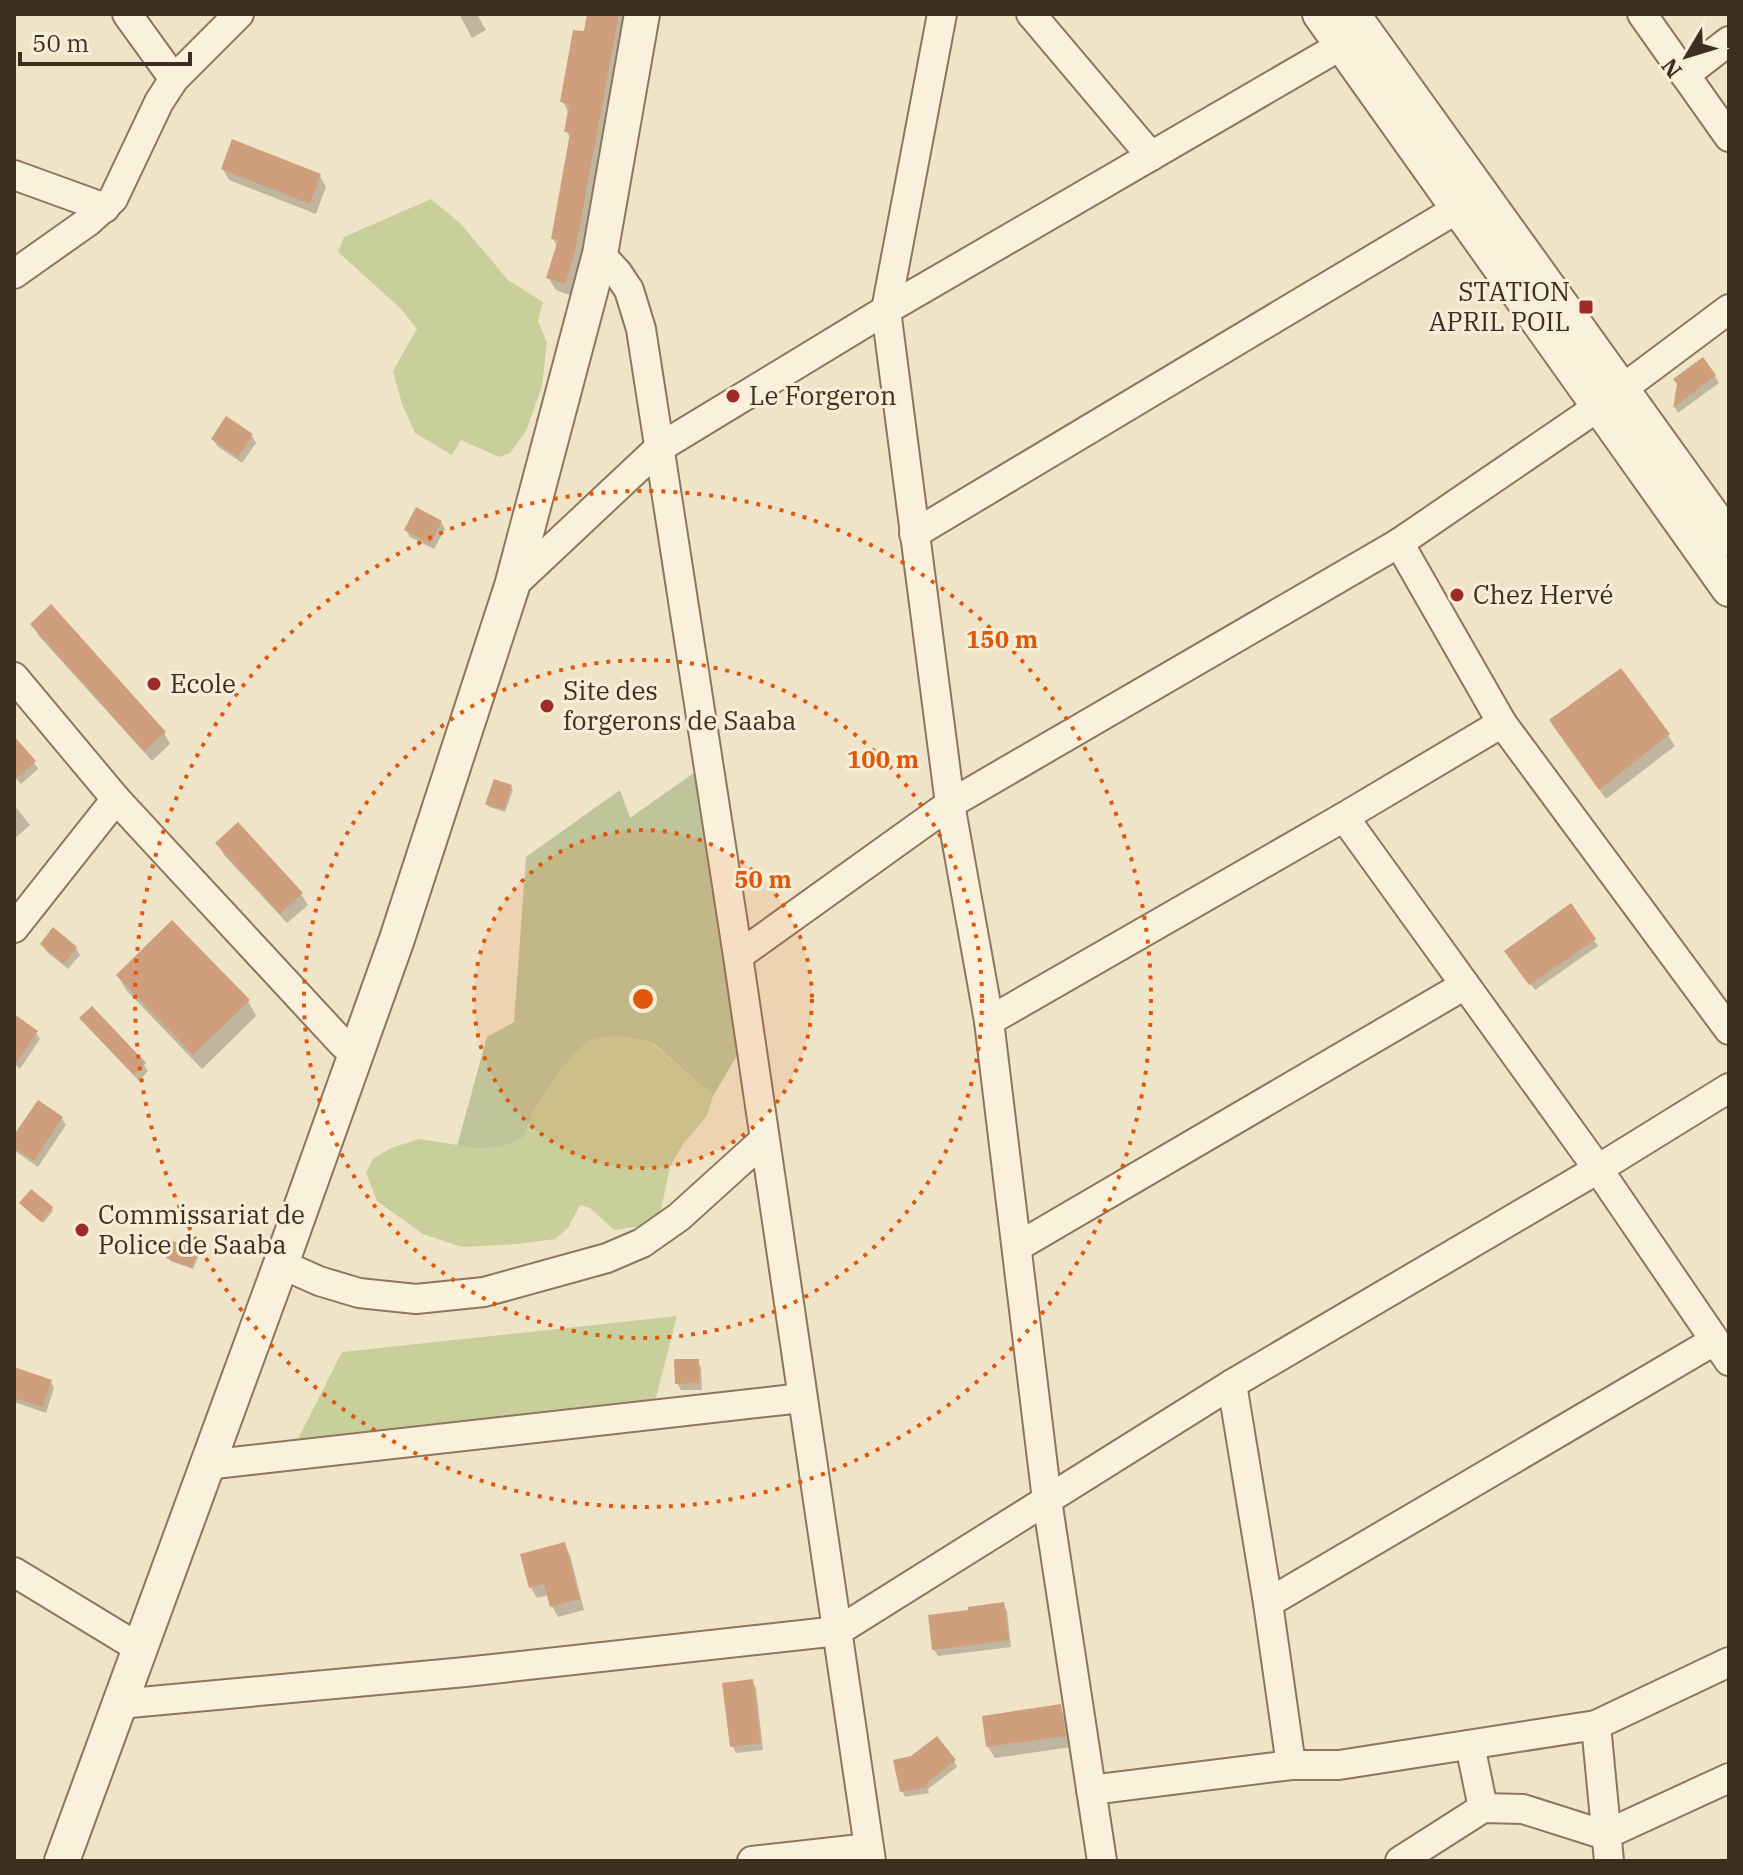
<svg xmlns="http://www.w3.org/2000/svg" width="1743" height="1875" font-family="'IBM Plex Serif',serif">
	<rect width="100%" height="100%" fill="#f0e4c8"/>
	<g fill="#c9cf9b">
		<path d="M431,199L461,224L508,280L543,302L538,321L547,343L542,386L526,431L510,453L499,457L461,440L452,455L415,433L402,404L393,371L417,329L400,308L338,252L344,237Z"/>
		<path d="M616,1035L652,1043L713,1096L707,1116L683,1144L670,1167L661,1210L642,1226L614,1230L590,1208L580,1205L568,1228L555,1239L517,1244L462,1247L423,1234L377,1201L366,1173L373,1159L391,1148L419,1139L484,1149L509,1145L524,1137L535,1107L571,1057L589,1041Z"/>
		<path d="M677,1316L653,1409L297,1446L299,1437L342,1352Z"/>
	</g>
	<path fill="#bfc49a" d="M705,765L746,1040L713,1096L653,1043L616,1035L589,1041L571,1057L535,1107L524,1137L509,1145L484,1149L457,1146L487,1037L514,1022L526,857L620,790L630,818Z"/>
	<g fill="#0003">
		<path d="M459,14H477L486,30L472,38Z"/>
		<path d="M589,14H628L582,266L572,296L556,290L548,277L558,248L553,239L571,139L566,131L569,114L563,102L586,33Z"/>
		<path d="M223,169L320,176L326,187L316,214L229,180Z"/>
		<path d="M1715,376L1719,383L1678,413L1675,407L1679,385Z"/>
		<path d="M226,419L252,436L256,443L242,463L217,446L213,439Z"/>
		<path d="M441,522L445,529L434,549L410,537L406,530Z"/>
		<path d="M32,624L164,733L170,744L152,761L38,635Z"/>
		<path d="M1558,731L1668,735L1675,746L1606,799Z"/>
		<path d="M14,749L34,762L38,769L21,784L14,776Z"/>
		<path d="M511,787L513,790L505,812L489,807L487,804Z"/>
		<path d="M14,805L30,825L14,839Z"/>
		<path d="M218,844L301,894L308,905L287,923L224,855Z"/>
		<path d="M1594,940L1598,946L1535,990L1510,958Z"/>
		<path d="M42,944L76,948L80,955L68,969L46,951Z"/>
		<path d="M118,976L248,1001L256,1016L202,1069L127,991Z"/>
		<path d="M14,1017L36,1033L40,1039L20,1069L14,1064Z"/>
		<path d="M86,1025L144,1065L148,1071L139,1081Z"/>
		<path d="M62,1119L66,1125L38,1167L15,1151L14,1139Z"/>
		<path d="M23,1206L52,1208L53,1211L43,1223Z"/>
		<path d="M197,1252L199,1255L193,1269L170,1261L169,1258Z"/>
		<path d="M697,1361L701,1368L702,1390H681L677,1383Z"/>
		<path d="M14,1369L51,1382L54,1388L46,1413L14,1402Z"/>
		<path d="M564,1544L570,1555L584,1610L558,1617L552,1606L549,1595L537,1598L531,1588Z"/>
		<path d="M1003,1604L1007,1611L1011,1647L938,1656L934,1650L970,1612Z"/>
		<path d="M752,1681L756,1688L763,1750L736,1753L732,1746Z"/>
		<path d="M1060,1707L1066,1718L1071,1747L995,1758L988,1747Z"/>
		<path d="M954,1761L957,1767L928,1789L929,1793L905,1797L902,1791Z"/>
	</g>
	<g fill="#cf9f7d">
		<path d="M587,14H619L575,252L565,284L546,278L558,240L551,239L570,133L564,132L569,105L560,102L573,30L584,31Z"/>
		<path d="M232,139L321,174L310,204L221,169Z"/>
		<path d="M1703,357L1716,375L1673,408L1677,384L1673,379Z"/>
		<path d="M226,416L253,434L238,457L211,439Z"/>
		<path d="M416,507L442,521L430,544L404,530Z"/>
		<path d="M51,604L166,732L144,751L30,624Z"/>
		<path d="M1621,668L1670,734L1599,790L1549,720Z"/>
		<path d="M14,736L36,761L14,780Z"/>
		<path d="M494,779L512,785L504,810L485,804Z"/>
		<path d="M238,822L303,893L280,914L215,843Z"/>
		<path d="M1571,903L1596,939L1529,985L1504,951Z"/>
		<path d="M172,920L250,1000L193,1055L116,975Z"/>
		<path d="M53,927L77,947L64,964L40,944Z"/>
		<path d="M92,1006L146,1063L134,1075L79,1018Z"/>
		<path d="M14,1014L38,1031L14,1066Z"/>
		<path d="M38,1100L63,1117L34,1161L14,1148V1135Z"/>
		<path d="M31,1189L53,1207L41,1222L19,1203Z"/>
		<path d="M173,1241L198,1250L192,1268L166,1258Z"/>
		<path d="M674,1359H699V1383L675,1384Z"/>
		<path d="M14,1367L52,1380L43,1407L14,1398Z"/>
		<path d="M565,1542L580,1599L550,1607L544,1584L529,1588L520,1554Z"/>
		<path d="M1004,1602L1009,1640L932,1650L928,1615L968,1610V1607Z"/>
		<path d="M753,1679L761,1743L730,1747L722,1683Z"/>
		<path d="M1061,1704L1066,1736L986,1747L982,1716Z"/>
		<path d="M937,1736L956,1760L927,1783V1787L900,1792L893,1760L911,1756Z"/>
	</g>
	<g fill="none" stroke-linecap="round" stroke-linejoin="round">
		<g stroke="#8d765c" stroke-width="32">
			<g id="minor">
				<path d="M127,14L174,79"/>
				<path d="M942,14L886,310L950,804L989,1021L1047,1500L1102,1861"/>
				<path d="M1031,14L1151,156"/>
				<path d="M1642,14L1729,137"/>
				<path d="M1685,75L1729,41"/>
				<path d="M14,175L105,208"/>
				<path d="M600,254L617,272L629,290L641,329L738,956L871,1861"/>
				<path d="M14,274L89,221L113,199L159,102L174,79L239,14"/>
				<path d="M914,534L1457,209"/>
				<path d="M1399,543L1502,723L1729,1030"/>
				<path d="M512,586L659,448L886,310L1342,45"/>
				<path d="M14,677L116,799L342,1043L355,1055"/>
				<path d="M1344,817L1598,1169L1729,1361"/>
				<path d="M14,928L116,799"/>
				<path d="M738,956L950,804L1399,543L1598,407L1729,309"/>
				<path d="M989,1021L1344,817L1502,723"/>
				<path d="M1017,1247L1465,985"/>
				<path d="M281,1264L319,1281L359,1293L416,1299L484,1292L607,1258L642,1243L679,1217L764,1140"/>
				<path d="M1232,1384L1268,1603L1291,1765"/>
				<path d="M206,1465L802,1398"/>
				<path d="M14,1572L139,1648"/>
				<path d="M1268,1603L1714,1341"/>
				<path d="M119,1704L465,1672L838,1631L1232,1384L1598,1169L1729,1088"/>
				<path d="M1596,1725L1609,1861"/>
				<path d="M1470,1745L1483,1808"/>
				<path d="M1091,1790L1291,1765H1339L1596,1725L1729,1662"/>
				<path d="M752,1861L869,1848"/>
				<path d="M1400,1861L1483,1808L1523,1809L1605,1835L1729,1778"/>
			</g>
		</g>
		<g stroke="#8d765c" stroke-width="38">
			<g id="tertiary">
				<path d="M1320,14L1729,589"/>
				<path d="M1352,14L1729,539"/>
				<path d="M62,1861L281,1264L397,939L512,586L600,254L642,14"/>
			</g>
		</g>
		<use href="#minor" stroke="#faf1dc" stroke-width="28"/>
		<use href="#tertiary" stroke="#faf1dc" stroke-width="34"/>
	</g>
	<circle cx="643" cy="999" r="169" fill="#df570d" fill-opacity=".12"/>
	<g fill="none" stroke="#df570d" stroke-width="4" stroke-dasharray="4 8">
		<circle cx="643" cy="999" r="169"/>
		<circle cx="643" cy="999" r="339"/>
		<circle cx="643" cy="999" r="508"/>
	</g>
	<g fill="#9e2a2b" stroke="#f7eed8" stroke-width="3">
		<rect x="1578" y="299" width="16" height="16" rx="4"/>
		<circle cx="733" cy="396" r="8"/>
		<circle cx="1457" cy="595" r="8"/>
		<circle cx="154" cy="684" r="8"/>
		<circle cx="547" cy="706" r="8"/>
		<circle cx="82" cy="1230" r="8"/>
	</g>
	<g text-anchor="middle" stroke-width="6" stroke-linejoin="round" paint-order="stroke">
		<g font-size="26" fill="#3d2e20" stroke="#f7eed8" text-anchor="start">
			<text x="1570" y="301" text-anchor="end">STATION<tspan x="1570" dy="30">APRIL POIL</tspan></text>
			<text x="749" y="405">Le Forgeron</text>
			<text x="1473" y="604">Chez Hervé</text>
			<text x="170" y="693">Ecole</text>
			<text x="563" y="700">Site des<tspan x="563" dy="30">forgerons de Saaba</tspan></text>
			<text x="98" y="1224">Commissariat de<tspan x="98" dy="30">Police de Saaba</tspan></text>
		</g>
	</g>
	<circle cx="643" cy="999" r="12" fill="#df570d" stroke="#f7eed8" stroke-width="4"/>
	<g font-size="24" text-anchor="middle" font-weight="bold" fill="#df570d" stroke="#f7eed8" stroke-width="6" stroke-linejoin="round" paint-order="stroke">
		<text x="1002" y="648">150 m</text>
		<text x="883" y="768">100 m</text>
		<text x="763" y="888">50 m</text>
	</g>
	<rect width="1743" height="1875" fill="none" stroke="#3d2e20" stroke-width="32"/>
	<g transform="translate(1687 56) rotate(232)" stroke="#f7eed8" stroke-width="6" paint-order="stroke">
	<path d="M0-6L14 30L0 20L-14 30Z" fill="#3d2e20"/>
	<text y="-12" font-size="22" font-weight="bold" text-anchor="middle" fill="#3d2e20">N</text>
	</g>
	<path d="M20 52v12h170v-12" fill="none" stroke="#3d2e20" stroke-width="4"/>
	<text x="32" y="52" font-size="24" fill="#3d2e20" stroke="#f7eed8" stroke-width="6" paint-order="stroke">50 m</text>
</svg>
